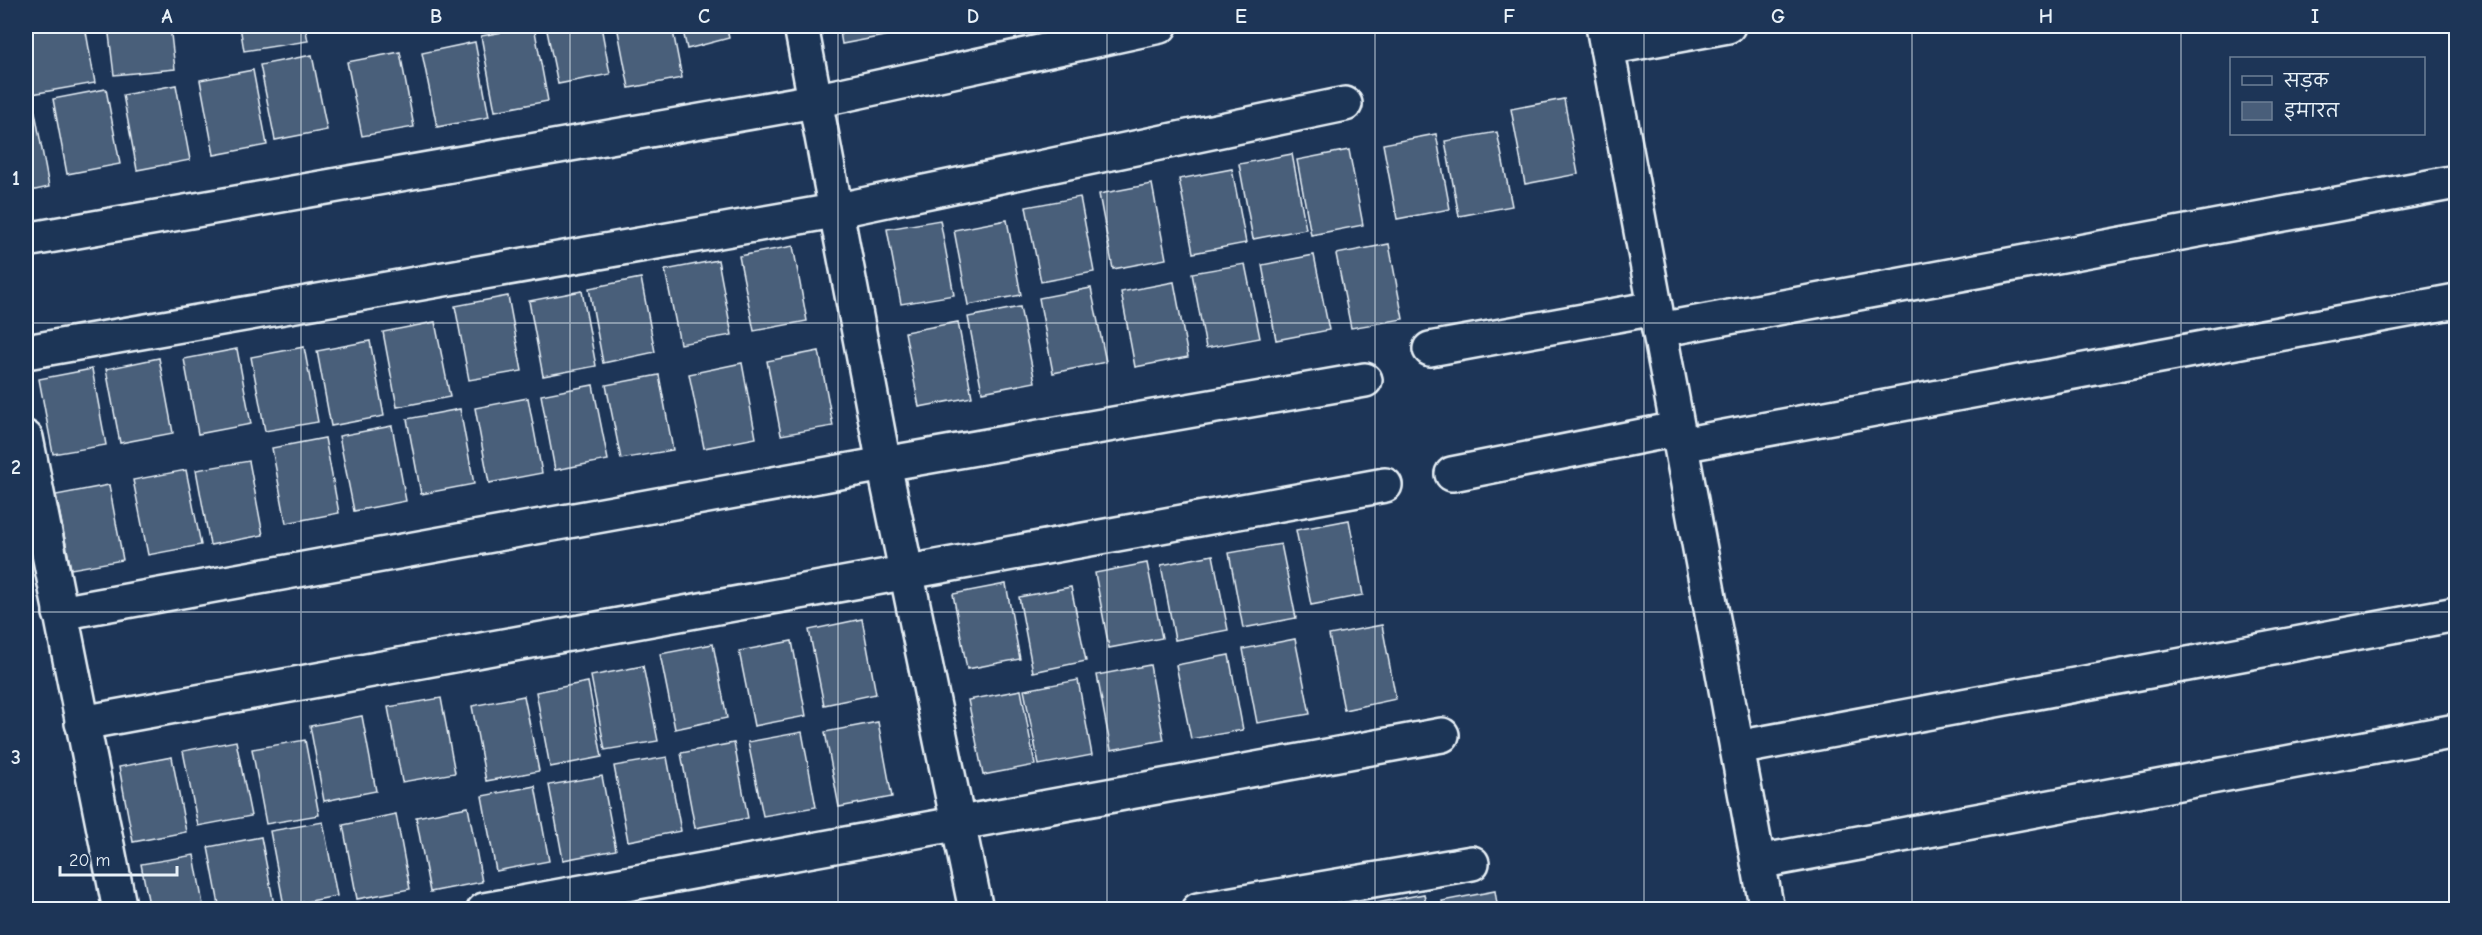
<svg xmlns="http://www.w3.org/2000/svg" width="2482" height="935" font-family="'Comic Neue','Playpen Sans Deva',sans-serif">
	<rect width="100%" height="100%" fill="#1d3557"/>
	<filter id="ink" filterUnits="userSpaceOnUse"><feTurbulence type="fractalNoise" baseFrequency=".0167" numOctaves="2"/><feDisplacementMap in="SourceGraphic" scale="12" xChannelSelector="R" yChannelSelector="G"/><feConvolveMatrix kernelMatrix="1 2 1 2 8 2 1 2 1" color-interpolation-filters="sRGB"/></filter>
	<g filter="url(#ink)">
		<g fill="#495e7a" stroke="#e8f1f8" stroke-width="1.5">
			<path d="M26,26H85L95,83L26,95Z"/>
			<path d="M108,26H170L175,69L114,75Z"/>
			<path d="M240,26H305L308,41L244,51Z"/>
			<path d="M335,26H373L336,30Z"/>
			<path d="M534,26L548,101L495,111L481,36Z"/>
			<path d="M546,26H601L610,74L558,84Z"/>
			<path d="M617,26H672L682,78L629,88Z"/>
			<path d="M682,26H745L727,29L729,38L687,49Z"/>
			<path d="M839,26H893L895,34L842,44Z"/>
			<path d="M475,42L489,117L437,127L422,53Z"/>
			<path d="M400,52L414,127L362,136L347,62Z"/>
			<path d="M312,55L327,130L275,140L260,65Z"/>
			<path d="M253,70L267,145L214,155L200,80Z"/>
			<path d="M176,85L190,160L137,170L123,95Z"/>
			<path d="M106,89L120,164L67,174L53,99Z"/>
			<path d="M1564,99L1578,174L1525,184L1511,109Z"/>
			<path d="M35,112L49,187L26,192V114Z"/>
			<path d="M1497,132L1512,206L1459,216L1445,141Z"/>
			<path d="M1436,134L1450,209L1397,219L1383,144Z"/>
			<path d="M1349,150L1363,225L1311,235L1297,160Z"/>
			<path d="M1292,154L1306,229L1253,239L1239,164Z"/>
			<path d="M1232,169L1246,243L1193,253L1179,179Z"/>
			<path d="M1152,184L1166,259L1113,269L1099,194Z"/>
			<path d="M1080,197L1094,272L1041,282L1026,207Z"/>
			<path d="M940,220L954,295L901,304L887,229Z"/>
			<path d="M1007,220L1021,295L968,305L954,230Z"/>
			<path d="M1389,244L1403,319L1351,328L1336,254Z"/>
			<path d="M793,246L807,321L754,331L739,256Z"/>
			<path d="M1314,255L1329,330L1276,340L1262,265Z"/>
			<path d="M718,260L732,335L680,344L665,270Z"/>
			<path d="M1245,264L1260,338L1206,348L1192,273Z"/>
			<path d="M641,278L655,352L603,363L589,288Z"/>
			<path d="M1174,282L1188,357L1135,367L1121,292Z"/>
			<path d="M1091,288L1106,362L1053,373L1039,298Z"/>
			<path d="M582,291L596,366L543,376L529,301Z"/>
			<path d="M508,296L522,371L469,380L455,306Z"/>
			<path d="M1020,307L1035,382L982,392L968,317Z"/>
			<path d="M435,322L450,397L397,407L383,332Z"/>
			<path d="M958,322L972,397L919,407L905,332Z"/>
			<path d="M370,341L384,416L331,426L317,351Z"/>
			<path d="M304,347L318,422L265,431L251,357Z"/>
			<path d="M237,349L251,424L198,434L184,359Z"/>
			<path d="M819,351L833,426L781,435L767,361Z"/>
			<path d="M159,358L173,433L120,443L106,369Z"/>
			<path d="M742,363L756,438L704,448L689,374Z"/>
			<path d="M92,369L106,445L53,454L39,379Z"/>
			<path d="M659,375L673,450L621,459L606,385Z"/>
			<path d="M593,385L608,460L555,470L541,395Z"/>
			<path d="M528,398L542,473L489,483L475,408Z"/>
			<path d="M460,409L474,484L421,494L407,419Z"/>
			<path d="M392,426L406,501L354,511L339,436Z"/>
			<path d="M325,438L339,513L286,523L272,448Z"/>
			<path d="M249,461L263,535L210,545L196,470Z"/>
			<path d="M186,470L201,545L148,555L133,480Z"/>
			<path d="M109,485L123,560L71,569L56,495Z"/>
			<path d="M1349,520L1363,595L1311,605L1296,530Z"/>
			<path d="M1281,544L1296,618L1243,628L1229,553Z"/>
			<path d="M1213,555L1228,630L1175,640L1161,565Z"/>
			<path d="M1147,563L1162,638L1109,648L1095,573Z"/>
			<path d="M1006,584L1020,659L967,669L953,594Z"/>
			<path d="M1071,587L1086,661L1033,672L1019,597Z"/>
			<path d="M862,619L876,694L824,705L809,630Z"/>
			<path d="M1382,625L1396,699L1344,710L1329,635Z"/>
			<path d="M1295,639L1310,714L1257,723L1243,649Z"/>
			<path d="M792,641L806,716L754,726L739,651Z"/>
			<path d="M713,644L727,718L675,729L660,654Z"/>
			<path d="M1229,655L1243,730L1191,739L1176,665Z"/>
			<path d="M1150,665L1164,740L1111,750L1097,675Z"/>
			<path d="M643,666L658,741L605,750L591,676Z"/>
			<path d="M1078,680L1092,755L1039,765L1024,690Z"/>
			<path d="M588,682L602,757L550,767L536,692Z"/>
			<path d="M1021,690L1035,765L983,775L968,700Z"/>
			<path d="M524,696L539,771L486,781L472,706Z"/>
			<path d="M441,698L455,773L402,782L388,707Z"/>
			<path d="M362,716L376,791L324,801L310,726Z"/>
			<path d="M878,722L892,797L839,807L825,732Z"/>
			<path d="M802,732L816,807L763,816L748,742Z"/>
			<path d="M305,740L319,815L266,824L252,749Z"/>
			<path d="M236,741L251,816L198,826L183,751Z"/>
			<path d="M734,743L748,818L695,828L681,753Z"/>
			<path d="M172,757L186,832L133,842L119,767Z"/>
			<path d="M667,757L681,831L628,841L614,766Z"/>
			<path d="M602,776L616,850L563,860L549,785Z"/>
			<path d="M535,786L549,861L496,871L482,796Z"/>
			<path d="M468,807L482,882L430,892L416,817Z"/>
			<path d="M396,814L410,889L357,899L343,825Z"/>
			<path d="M323,822L337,896L284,906L270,831Z"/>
			<path d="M261,837L275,910H220L208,847Z"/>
			<path d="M194,855L204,910H150L141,864Z"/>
			<path d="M1495,891L1498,910H1444L1442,901Z"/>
			<path d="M1424,894L1427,910H1372L1371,904Z"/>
		</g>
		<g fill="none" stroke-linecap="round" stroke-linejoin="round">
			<g stroke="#e8f1f8" stroke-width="38">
				<g id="minor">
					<path d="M801,26L884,464L976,910"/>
					<path d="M1603,26L1767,910"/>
					<path d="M1607,48L1728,26"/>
					<path d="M26,240L814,101L1160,26"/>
					<path d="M1659,330L2456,182"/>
					<path d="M1430,349L1655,308"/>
					<path d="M26,352L834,211L1345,104"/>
					<path d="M26,438L120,910"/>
					<path d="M1681,445L2456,301"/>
					<path d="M1452,474L1677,429"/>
					<path d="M60,613L884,464L1365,380"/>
					<path d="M82,723L1385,485"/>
					<path d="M1737,748L2456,614"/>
					<path d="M1758,862L2456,731"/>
					<path d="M484,910L1442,735"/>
					<path d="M1198,910L1472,863"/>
				</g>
			</g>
			<use href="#minor" stroke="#1d3557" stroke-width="33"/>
		</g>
	</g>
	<path fill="none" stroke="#e8f1f8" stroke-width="1.5" stroke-opacity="0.55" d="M301,26V910M570,26V910M838,26V910M1107,26V910M1375,26V910M1644,26V910M1912,26V910M2181,26V910M26,323H2456M26,612H2456"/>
	<rect width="2482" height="935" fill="none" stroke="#1d3557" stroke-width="66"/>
	<rect x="2230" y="57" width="195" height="78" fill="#1d3557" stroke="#6e8097" stroke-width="1.5"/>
	<rect x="2242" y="76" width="30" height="9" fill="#1d3557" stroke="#6e8097" stroke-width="1.5"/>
	<text x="2284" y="87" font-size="18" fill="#e8f1f8">सड़क</text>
	<rect x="2242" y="102" width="30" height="18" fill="#495e7a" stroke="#6e8097" stroke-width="1.5"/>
	<text x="2284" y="117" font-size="18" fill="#e8f1f8">इमारत</text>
	<path d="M60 866v9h117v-9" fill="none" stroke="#e8f1f8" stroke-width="3"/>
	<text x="69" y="866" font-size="18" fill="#e8f1f8" stroke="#1d3557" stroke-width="4.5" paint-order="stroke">20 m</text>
	<rect x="33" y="33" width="2416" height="869" fill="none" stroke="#e8f1f8" stroke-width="2"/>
	<g font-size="20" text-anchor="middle" font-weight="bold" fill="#e8f1f8">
		<text x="167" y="23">A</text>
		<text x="436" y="23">B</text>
		<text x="704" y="23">C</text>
		<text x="973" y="23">D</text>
		<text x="1241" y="23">E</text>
		<text x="1509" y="23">F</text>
		<text x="1778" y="23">G</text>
		<text x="2046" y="23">H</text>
		<text x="2315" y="23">I</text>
		<text x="16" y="185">1</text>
		<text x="16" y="474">2</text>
		<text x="16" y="764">3</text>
	</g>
</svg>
